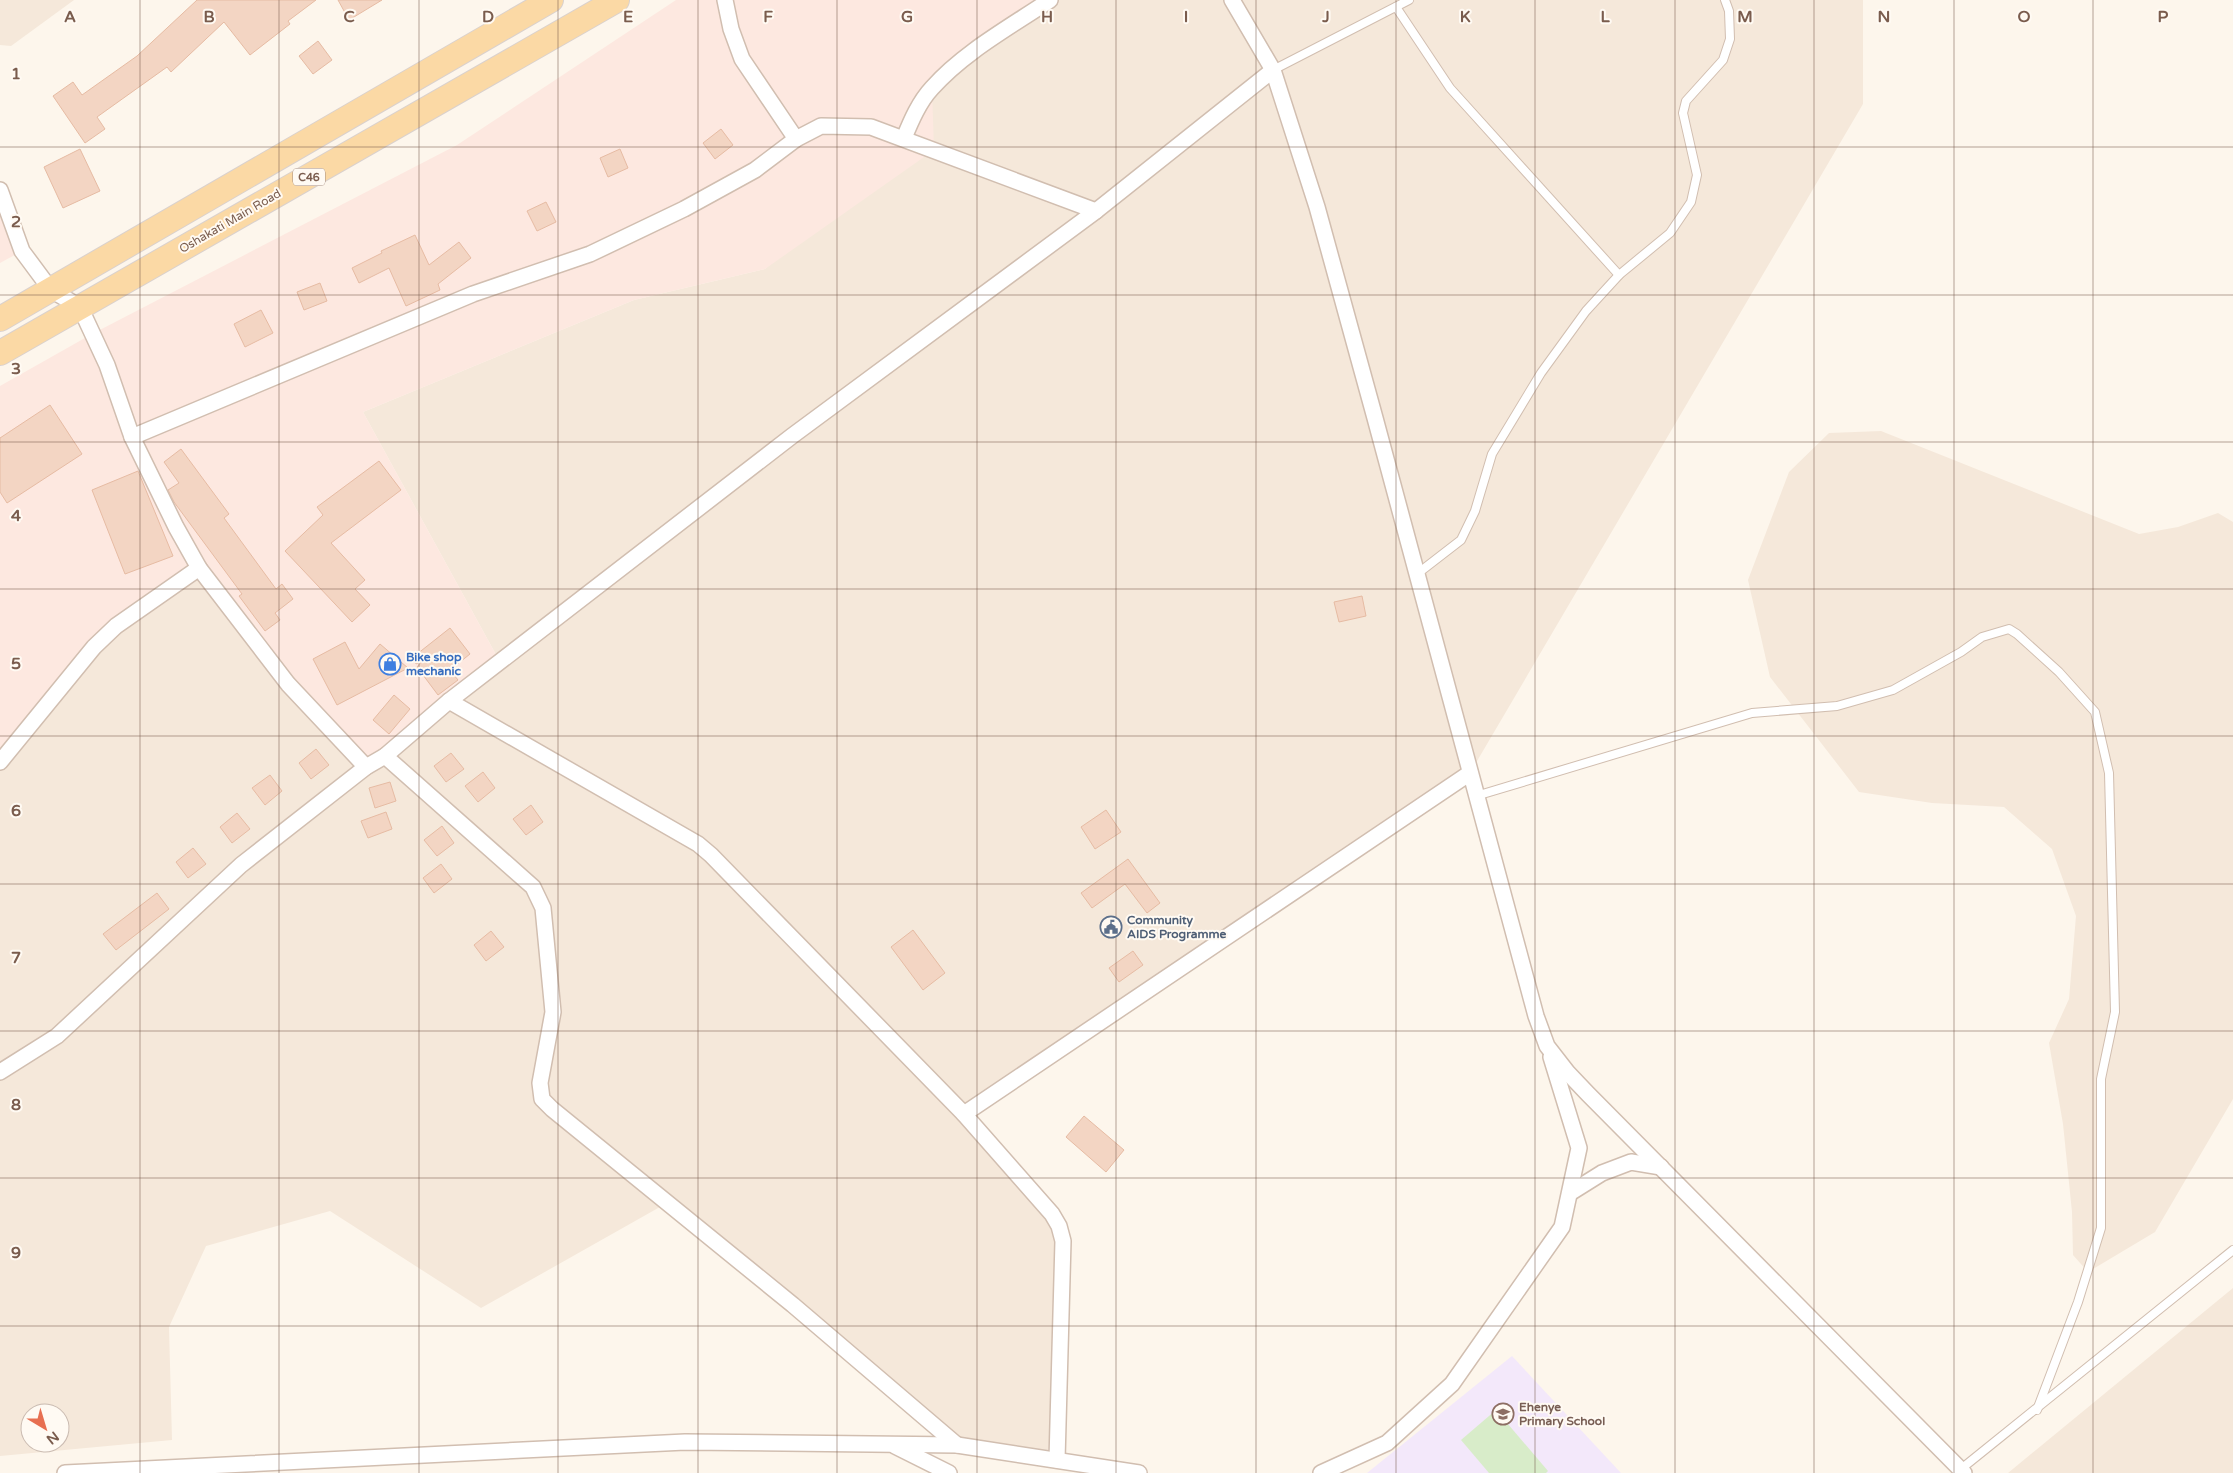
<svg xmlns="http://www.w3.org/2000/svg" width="2233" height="1473" font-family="'Varela Round',sans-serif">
	<rect width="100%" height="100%" fill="#fdf6ec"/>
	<g fill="#f5e8da" fill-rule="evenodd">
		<path d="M0,0H74L11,46L0,45Z"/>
		<path d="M1050,0H1863V104L1470,773L964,1113L1059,1226L1057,1460L957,1445L667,1203L481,1308L330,1211L206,1246L169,1327L172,1440L0,1456V762L94,647L199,568L500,662L363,412L634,300L765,269L932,88ZM30,1413H60V1443H30Z"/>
		<path d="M1881,431L2139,534L2178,527L2218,513L2233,522V1099L2155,1232L2088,1272L2073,1255L2072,1212L2063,1124L2049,1043L2069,999L2076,916L2052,849L2004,807L1932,803L1859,792L1770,677L1748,580L1789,472L1829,433Z"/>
		<path d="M2233,1288V1473H2008Z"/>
	</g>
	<g fill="#fde8e0">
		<path d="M676,0H1050L932,88L934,150L765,269L634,300L363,412L500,662L366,767L199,569L115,626L0,762V386L92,334L457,145Z"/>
		<path d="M0,190L22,251L0,263Z"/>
	</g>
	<path fill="#f3e8fa" d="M1512,1356L1621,1473H1367Z"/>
	<path fill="#d8ecc9" d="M1496,1410L1548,1471L1546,1473H1489L1461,1440Z"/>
	<g fill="#f3d5c3" stroke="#e6bba3">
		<path d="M197,0H316L288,21L290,24L250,55L224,22L171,72L167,67L97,117L105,129L85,143L53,96L73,82L82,95L137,56Z"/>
		<path d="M338,0H382L349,20Z"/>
		<path d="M318,41L332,60L313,74L299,56Z"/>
		<path d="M721,129L733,145L715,159L703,143Z"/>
		<path d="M80,149L100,191L63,208L44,167Z"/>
		<path d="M620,149L628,168L608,177L600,158Z"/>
		<path d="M546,202L556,222L537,231L527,211Z"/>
		<path d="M415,235L429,265L459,242L471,258L438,284L440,290L406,306L389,268L359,283L352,268L382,253L381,251Z"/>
		<path d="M320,283L327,301L304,310L297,292Z"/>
		<path d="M261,310L273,333L245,347L234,324Z"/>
		<path d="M50,405L82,454L7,503L0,492V438Z"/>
		<path d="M181,449L229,514L224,518L276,589L282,584L293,599L275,613L280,620L265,631L239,596L242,594L174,502L168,490L179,483L164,462Z"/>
		<path d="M379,461L401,490L331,543L365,580L355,589L370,605L352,622L285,551L323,515L317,507Z"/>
		<path d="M138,471L173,556L125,574L92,490Z"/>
		<path d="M1362,596L1366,616L1339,622L1334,602Z"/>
		<path d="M450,628L470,654L450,670L458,680L438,695L417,667L423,660L416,664L412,658Z"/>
		<path d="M345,642L359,669L380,644L408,668L337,705L313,659Z"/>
		<path d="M394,695L410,709L389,734L373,720Z"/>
		<path d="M316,749L329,765L311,779L299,763Z"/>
		<path d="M451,753L464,769L446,782L434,766Z"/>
		<path d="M483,772L495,788L478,802L465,786Z"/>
		<path d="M270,775L282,791L265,805L252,788Z"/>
		<path d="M390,782L396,801L375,808L369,788Z"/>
		<path d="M531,805L543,822L526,835L513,819Z"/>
		<path d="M1106,810L1121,832L1095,849L1081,827Z"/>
		<path d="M386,812L392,829L368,838L361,821Z"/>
		<path d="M237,813L250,829L232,843L220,827Z"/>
		<path d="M442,826L454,843L437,856L424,840Z"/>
		<path d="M193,848L206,864L188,878L176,862Z"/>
		<path d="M1128,859L1160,903L1147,913L1125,884L1092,908L1081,893Z"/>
		<path d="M441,864L452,879L434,893L423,878Z"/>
		<path d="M157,893L169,909L116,950L103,934Z"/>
		<path d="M913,930L945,973L923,990L891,947Z"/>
		<path d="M491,931L504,947L486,961L474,945Z"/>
		<path d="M1133,951L1143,965L1119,982L1109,968Z"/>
		<path d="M1084,1116L1124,1150L1106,1172L1066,1137Z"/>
	</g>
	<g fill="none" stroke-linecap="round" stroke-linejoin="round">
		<g stroke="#d1beb0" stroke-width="10">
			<g id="lane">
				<path d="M1396,7L1450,88L1619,275"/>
				<path d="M1273,70L1409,0"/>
				<path d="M1417,574L1461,540L1475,511L1492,454L1541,373L1586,311L1619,275L1670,233L1691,202L1697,175L1683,113L1686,101L1723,60L1730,39L1729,11L1725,0"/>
				<path d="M1476,796L1752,713L1837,706L1893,690L1961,652L1982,637L2009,629L2017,634L2059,672L2095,712L2109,773L2115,1012L2101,1079V1228L2078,1302L2037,1410"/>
				<path d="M1961,1469L2233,1250"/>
			</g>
		</g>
		<g stroke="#d1beb0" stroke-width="18">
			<g id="street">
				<path d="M725,0L731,29L742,59L796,139"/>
				<path d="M1232,0L1273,70L1317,207L1375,418L1536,1016L1547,1046L1568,1073L1588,1094L1964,1473"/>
				<path d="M904,138C911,121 919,102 932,88C964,52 1010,27 1050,0"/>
				<path d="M0,190L22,251L51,290L80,307L107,365L132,437L176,527L199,568L288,684L366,767"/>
				<path d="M132,437L473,294L590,254L684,209L755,170L796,139L821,126L871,127L1096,211"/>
				<path d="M449,701L698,844L711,855L964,1114L1052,1214L1059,1226L1063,1241L1057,1460"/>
				<path d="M385,756L533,887L543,908L553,1012L540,1083L542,1099L552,1109L793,1305L957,1445"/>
				<path d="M0,762L94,647L116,626L199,568"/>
				<path d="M0,1072L57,1036L241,865L366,767L385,756L449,701L792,436L1096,211L1273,70"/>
				<path d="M964,1114L1470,773"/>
				<path d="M1570,1193L1602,1173L1631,1162L1661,1167"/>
				<path d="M895,1446L949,1473"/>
				<path d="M65,1473L685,1442L957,1445L1139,1473"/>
				<path d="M1321,1473L1387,1443L1452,1384L1562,1227L1579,1148L1551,1057"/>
			</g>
		</g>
		<g stroke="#dad1cd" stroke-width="26">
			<g id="primary">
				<path d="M0,319L551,0"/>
				<path d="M0,353L617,0"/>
			</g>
		</g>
		<use href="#lane" stroke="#fff" stroke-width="8"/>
		<use href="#street" stroke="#fff" stroke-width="15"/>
		<use href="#primary" stroke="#fbd9a5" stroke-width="24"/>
	</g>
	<path fill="none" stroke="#7a5c4d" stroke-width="1" stroke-opacity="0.55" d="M140,0V1473M279,0V1473M419,0V1473M558,0V1473M698,0V1473M837,0V1473M977,0V1473M1116,0V1473M1256,0V1473M1396,0V1473M1535,0V1473M1675,0V1473M1814,0V1473M1954,0V1473M2093,0V1473M0,147H2233M0,295H2233M0,442H2233M0,589H2233M0,736H2233M0,884H2233M0,1031H2233M0,1178H2233M0,1326H2233"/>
	<defs>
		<g id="shop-ring" transform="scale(1.125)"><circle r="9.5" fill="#fffaf3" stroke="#3f7fe0" stroke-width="1.5"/><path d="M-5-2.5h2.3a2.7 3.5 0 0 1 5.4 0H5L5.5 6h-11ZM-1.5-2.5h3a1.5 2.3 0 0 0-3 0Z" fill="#3f7fe0"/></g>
		<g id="civic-ring" transform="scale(1.125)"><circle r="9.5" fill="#fffaf3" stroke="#5c6f8a" stroke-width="1.5"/><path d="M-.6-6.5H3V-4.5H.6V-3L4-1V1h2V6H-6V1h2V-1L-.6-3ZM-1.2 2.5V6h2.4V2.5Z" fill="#5c6f8a"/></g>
		<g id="school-ring" transform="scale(1.125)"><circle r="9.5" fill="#fffaf3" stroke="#8d6e63" stroke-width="1.5"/><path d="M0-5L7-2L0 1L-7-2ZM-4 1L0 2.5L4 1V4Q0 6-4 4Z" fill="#8d6e63"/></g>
	</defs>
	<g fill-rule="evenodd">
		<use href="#shop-ring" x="390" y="664"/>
		<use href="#civic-ring" x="1111" y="927"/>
		<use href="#school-ring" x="1503" y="1414"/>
	</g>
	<g text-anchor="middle" stroke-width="4" stroke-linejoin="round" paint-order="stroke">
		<rect fill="#fffaf3" stroke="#a28b7f" stroke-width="1" x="293" y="168.5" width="32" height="17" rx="4"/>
		<g font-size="11" font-weight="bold" fill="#7a5c4d">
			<text x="309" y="181">C46</text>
		</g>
		<g font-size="12" fill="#7a5c4d" stroke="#fffaf3">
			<text transform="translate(230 221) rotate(-30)" y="4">Oshakati Main Road</text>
		</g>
		<g font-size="12" font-weight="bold" fill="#366cbe" stroke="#fffaf3" text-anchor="start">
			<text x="406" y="661">Bike shop<tspan x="406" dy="14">mechanic</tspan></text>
		</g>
		<g font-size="12" font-weight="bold" fill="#4e5e75" stroke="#fffaf3" text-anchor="start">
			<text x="1127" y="924">Community<tspan x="1127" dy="14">AIDS Programme</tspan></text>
		</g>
		<g font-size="12" font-weight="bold" fill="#785e54" stroke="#fffaf3" text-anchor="start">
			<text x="1519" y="1411">Ehenye<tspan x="1519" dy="14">Primary School</tspan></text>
		</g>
	</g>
	<g font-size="16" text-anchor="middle" font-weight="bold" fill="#7a5c4d" stroke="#fffaf3" stroke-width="4" stroke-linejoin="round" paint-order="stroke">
		<text x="70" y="22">A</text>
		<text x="209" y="22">B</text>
		<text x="349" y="22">C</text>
		<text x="488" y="22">D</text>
		<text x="628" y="22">E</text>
		<text x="768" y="22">F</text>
		<text x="907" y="22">G</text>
		<text x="1047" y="22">H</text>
		<text x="1186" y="22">I</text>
		<text x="1326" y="22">J</text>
		<text x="1465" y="22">K</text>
		<text x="1605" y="22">L</text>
		<text x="1745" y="22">M</text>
		<text x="1884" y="22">N</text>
		<text x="2024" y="22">O</text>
		<text x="2163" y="22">P</text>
		<text x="16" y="79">1</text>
		<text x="16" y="227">2</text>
		<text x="16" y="374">3</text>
		<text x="16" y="521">4</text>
		<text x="16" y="669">5</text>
		<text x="16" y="816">6</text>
		<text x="16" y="963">7</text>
		<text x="16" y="1110">8</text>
		<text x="16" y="1258">9</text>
	</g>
	<g transform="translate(45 1428) rotate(142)"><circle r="24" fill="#fffaf3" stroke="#cabbb1"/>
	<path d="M0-4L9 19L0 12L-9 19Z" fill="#e76f51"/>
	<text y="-8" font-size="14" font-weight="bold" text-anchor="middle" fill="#7a5c4d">N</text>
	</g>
</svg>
